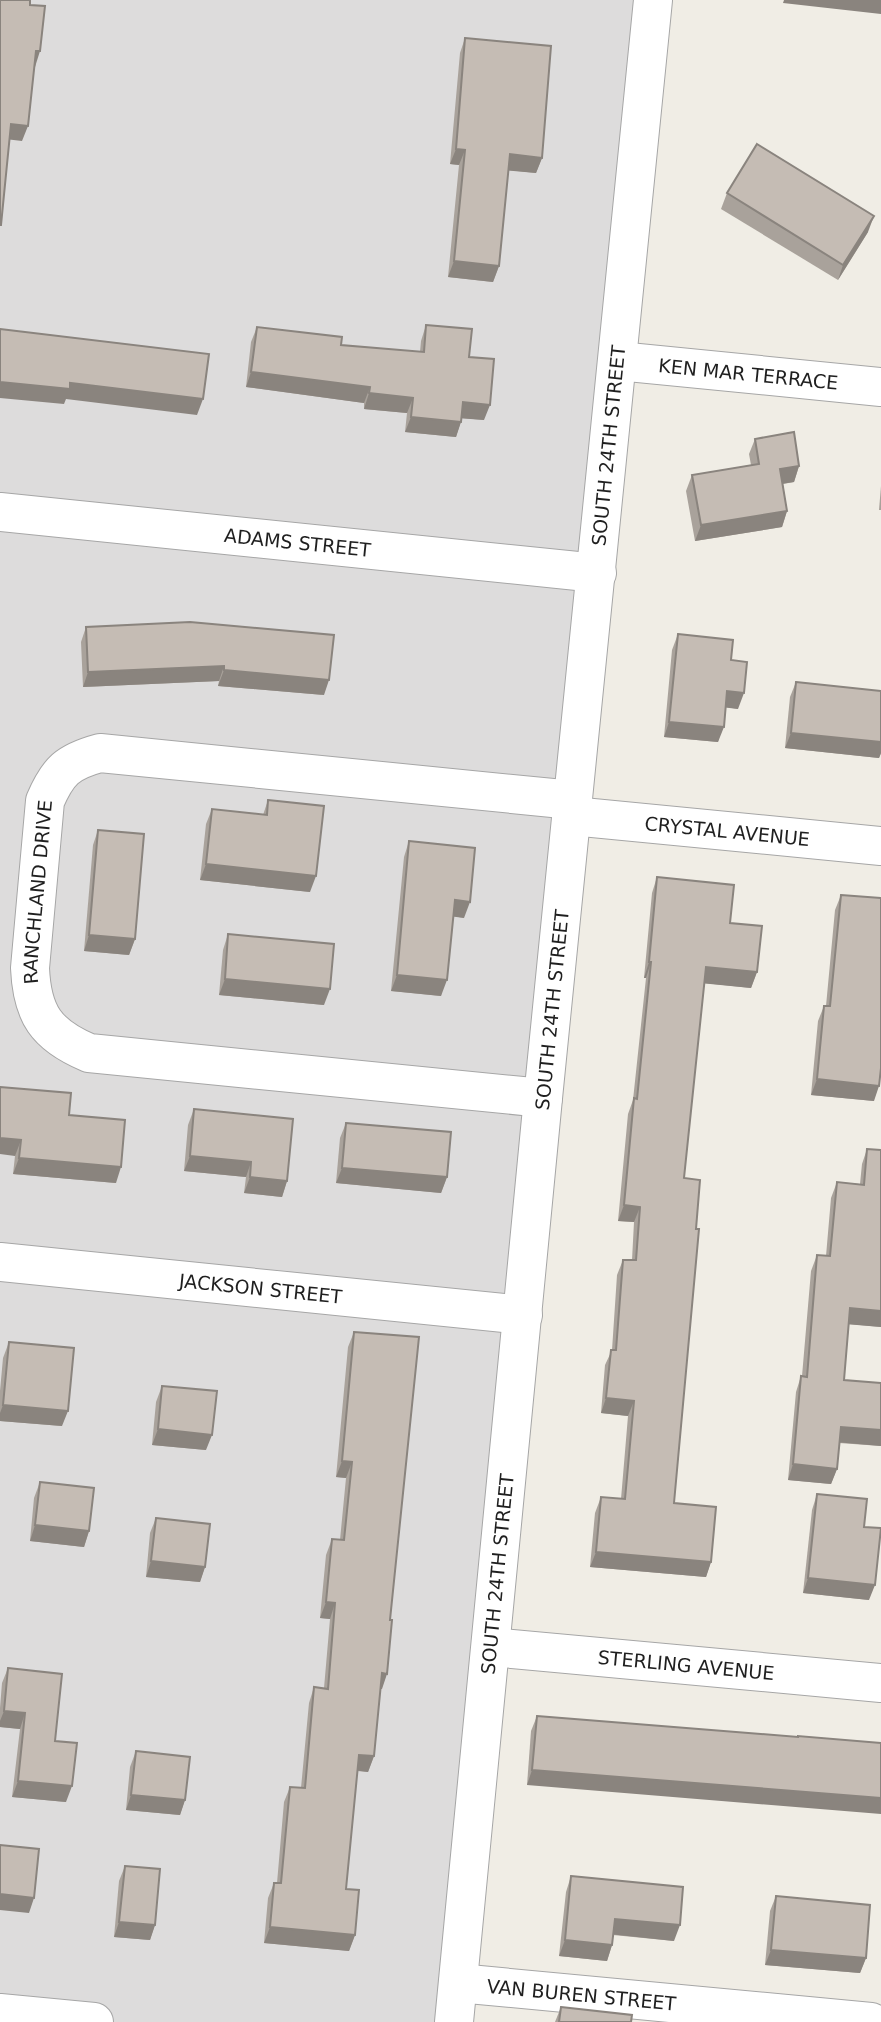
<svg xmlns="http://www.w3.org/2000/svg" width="881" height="2022" font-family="'DejaVu Sans',sans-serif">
	<rect width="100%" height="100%" fill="#f0ede5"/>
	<path fill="#dddcdc" d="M0,0H653L454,2022H0Z"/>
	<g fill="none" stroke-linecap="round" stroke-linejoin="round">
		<g stroke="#a6a6a6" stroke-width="40">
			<g id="minor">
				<path id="s1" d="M618,361L881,387"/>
				<path id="s2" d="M0,512L597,573"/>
				<path id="s3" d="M572,816L881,846"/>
				<path id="s4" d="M543,1098L89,1053C46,1035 32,1014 30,968L45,801C58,771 67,762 100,753L573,800"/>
				<path id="s5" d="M0,1262L523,1315"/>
				<path id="s6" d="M491,1647L881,1683"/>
				<path id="s7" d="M458,1983L871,2022"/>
				<path d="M0,2013L94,2022"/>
				<path id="s8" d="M454,2022L543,1098L653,0"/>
			</g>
		</g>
		<use href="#minor" stroke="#fff" stroke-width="38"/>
	</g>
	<g fill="#a9a29b">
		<path d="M465,38L542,158L536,173L508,170L499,266L493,282L448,277L459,165L450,164L460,53Z"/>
		<path d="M727,193L868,232L838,280L721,209Z"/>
		<path d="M426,325L469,357L484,420L462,418L456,437L405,432L407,413L364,409V403L246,387L251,342L257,327L341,345L420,352L421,341Z"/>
		<path d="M755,439L799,466L794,482L783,484L787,511L782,527L695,541L686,491L692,475L751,465L749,454Z"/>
		<path d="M881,486V510H879Z"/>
		<path d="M86,627L324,695L218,686L219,681L83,687L81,642Z"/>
		<path d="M678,634L731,660L738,709L726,707L718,742L664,737L672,650Z"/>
		<path d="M796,682L881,691V753L879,758L785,748L790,697Z"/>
		<path d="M268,800L310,892L200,880L206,824L212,809L263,815Z"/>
		<path d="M98,830L135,939L129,955L84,951L93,845Z"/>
		<path d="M409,841L464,918L453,916L441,996L391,991L404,857Z"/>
		<path d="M657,877L730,923L757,972L751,988L704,983L684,1178L674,1503L711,1562L706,1577L590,1567L595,1513L601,1497L621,1499L628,1416L601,1413L605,1365L612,1350L617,1275L623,1260H632L634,1222L618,1221L628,1114L633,1100L646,978H644L652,893Z"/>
		<path d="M841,895L874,1101L811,1095L818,1021L824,1006H826L835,910Z"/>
		<path d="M228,934L324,1005L219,995L223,950Z"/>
		<path d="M0,1087L69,1115L116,1183L13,1174L15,1156Z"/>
		<path d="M194,1109L287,1181L282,1197L244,1193L246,1177L184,1171L188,1125Z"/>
		<path d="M346,1123L447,1177L441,1193L336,1183L340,1138Z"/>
		<path d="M867,1149L881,1150V1327L849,1324L844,1380L881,1383V1446L839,1443L837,1469L831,1484L788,1480L796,1392L801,1376H802L811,1271L817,1255L826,1256L831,1198L837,1182L860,1184L862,1164Z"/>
		<path d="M354,1332L382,1689H380L374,1756L368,1772L357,1771L346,1889L355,1935L349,1951L264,1943L268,1898L274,1883H277L284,1802L290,1787L301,1788L309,1703L314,1687L324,1688L330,1619L320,1618L326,1555L332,1539L340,1540L346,1478L336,1477L348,1347Z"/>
		<path d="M9,1342L62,1426L0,1421V1391L3,1358Z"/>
		<path d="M162,1386L206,1450L152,1445L156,1402Z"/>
		<path d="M40,1482L89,1531L84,1547L30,1541L34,1498Z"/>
		<path d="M817,1494L864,1527L869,1600L803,1593L812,1510Z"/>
		<path d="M156,1518L205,1567L200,1582L146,1577L150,1533Z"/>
		<path d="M8,1668L55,1741L66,1802L12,1797L20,1729L0,1727V1708L2,1683Z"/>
		<path d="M537,1716L798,1737L527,1785L531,1731Z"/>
		<path d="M136,1751L185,1800L180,1815L126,1810L130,1767Z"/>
		<path d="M125,1866L155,1925L150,1940L114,1937L119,1881Z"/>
		<path d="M571,1876L674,1941L613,1935L612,1945L607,1961L559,1956L566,1892Z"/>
		<path d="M776,1896L866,1958L860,1973L765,1965L770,1911Z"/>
		<path d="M561,2007L631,2022H555Z"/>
	</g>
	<g fill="#8a847e">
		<path d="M784,0H881V14L783,3Z"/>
		<path d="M36,51H40L35,67L30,66Z"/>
		<path d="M11,124L28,126L22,141L5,139Z"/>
		<path d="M456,149L465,150L459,165L450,164Z"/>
		<path d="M510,154L542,158L536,173L504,170Z"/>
		<path d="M874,216L868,232L838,280L843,265Z"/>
		<path d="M454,261L499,266L493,282L448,277Z"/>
		<path d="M251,372L370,387L364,403L246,387Z"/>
		<path d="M0,382L70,383L203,399L197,415L66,399L64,404L0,398Z"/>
		<path d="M369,393L413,398L407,413L364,409Z"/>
		<path d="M463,402L490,405L484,420L457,418Z"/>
		<path d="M411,417L461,422L456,437L405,432Z"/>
		<path d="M799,466L794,482L774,485L780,469Z"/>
		<path d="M787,511L782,527L695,541L701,525Z"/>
		<path d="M224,666L219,681L83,687L88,672Z"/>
		<path d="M224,670L329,680L324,695L218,686Z"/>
		<path d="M727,691L744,693L738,709L721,707Z"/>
		<path d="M669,722L724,727L718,742L664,737Z"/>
		<path d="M791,733L881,742V753L879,758L785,748Z"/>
		<path d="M206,864L316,876L310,892L200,880Z"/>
		<path d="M455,900L470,902L464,918L449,916Z"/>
		<path d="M89,935L135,939L129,955L84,951Z"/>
		<path d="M649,962H651L646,978H644Z"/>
		<path d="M706,967L757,972L751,988L700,983Z"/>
		<path d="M397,975L447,980L441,996L391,991Z"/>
		<path d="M225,979L330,989L324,1005L219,995Z"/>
		<path d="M817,1079L879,1086L874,1101L811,1095Z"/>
		<path d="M0,1138L21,1140L15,1156L0,1154Z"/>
		<path d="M190,1156L251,1162L246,1177L184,1171Z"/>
		<path d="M19,1158L121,1167L116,1183L13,1174Z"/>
		<path d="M342,1168L447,1177L441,1193L336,1183Z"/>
		<path d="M250,1177L287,1181L282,1197L244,1193Z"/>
		<path d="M624,1205L640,1207L634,1222L618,1221Z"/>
		<path d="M850,1308L881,1311V1327L845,1324Z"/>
		<path d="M606,1398L634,1401L628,1416L601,1413Z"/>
		<path d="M3,1405L68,1411L62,1426L0,1421V1413Z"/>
		<path d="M841,1427L881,1430V1446L835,1442Z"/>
		<path d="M158,1429L212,1435L206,1450L152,1445Z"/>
		<path d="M342,1461L352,1462L346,1478L336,1477Z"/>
		<path d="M793,1464L837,1469L831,1484L788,1480Z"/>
		<path d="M35,1525L89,1531L84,1547L30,1541Z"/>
		<path d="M596,1552L711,1562L706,1577L590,1567Z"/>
		<path d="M151,1561L205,1567L200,1582L146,1577Z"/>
		<path d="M808,1578L875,1585L869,1600L803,1593Z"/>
		<path d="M326,1602L335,1603L330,1619L320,1618Z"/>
		<path d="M382,1673L387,1674L382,1689H376Z"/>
		<path d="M4,1711L25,1713L20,1729L0,1727V1721Z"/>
		<path d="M359,1755L374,1756L368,1772L353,1770Z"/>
		<path d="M532,1770L881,1798V1814L527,1785Z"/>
		<path d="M18,1781L72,1786L66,1802L12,1797Z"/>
		<path d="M131,1795L185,1800L180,1815L126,1810Z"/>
		<path d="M0,1894L34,1898L29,1913L0,1910Z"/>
		<path d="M615,1919L680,1925L674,1941L609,1934Z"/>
		<path d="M119,1922L155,1925L150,1940L114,1937Z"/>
		<path d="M270,1927L355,1935L349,1951L264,1943Z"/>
		<path d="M565,1940L612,1945L607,1961L559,1956Z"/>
		<path d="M771,1950L866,1958L860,1973L765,1965Z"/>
	</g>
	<g fill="#c5bcb4" stroke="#8a847e" stroke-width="2">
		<path d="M0,0H30V5L45,6L40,51H36L28,126L11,124L1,225H0Z"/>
		<path d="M465,38L551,46L542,158L510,154L499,266L454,261L465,150L456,149Z"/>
		<path d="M757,144L874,216L843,265L727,193Z"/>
		<path d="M426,325L472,329L469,357L494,359L490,405L463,402L461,422L411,417L413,398L369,393L370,387L251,372L257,327L342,337L341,345L424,352Z"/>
		<path d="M0,329L209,354L203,399L70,383V389L0,382Z"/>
		<path d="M794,432L799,466L780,469L787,511L701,525L692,475L759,464L755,439Z"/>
		<path d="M190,622L334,635L329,680L224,670V666L88,672L86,627Z"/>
		<path d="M678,634L733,640L731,660L747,662L744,693L727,691L724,727L669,722Z"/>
		<path d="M796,682L881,691V742L791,733Z"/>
		<path d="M268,800L324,806L316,876L206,864L212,809L267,815Z"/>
		<path d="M98,830L144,834L135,939L89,935Z"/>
		<path d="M409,841L475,848L470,902L455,900L447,980L397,975Z"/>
		<path d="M657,877L734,885L730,923L762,926L757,972L706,967L684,1178L700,1180L696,1229H699L674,1503L716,1507L711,1562L596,1552L601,1497L625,1499L634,1401L606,1398L611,1350H616L623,1260H636L640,1207L624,1205L634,1098L637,1099L651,962H649Z"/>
		<path d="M841,895L881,898V1068L879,1086L817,1079L824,1006H830Z"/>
		<path d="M228,934L334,944L330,989L225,979Z"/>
		<path d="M0,1087L71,1093L69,1115L125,1120L121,1167L19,1158L21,1140L0,1138Z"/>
		<path d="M194,1109L293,1119L287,1181L250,1177L251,1162L190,1156Z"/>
		<path d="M346,1123L451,1132L447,1177L342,1168Z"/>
		<path d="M867,1149L881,1150V1311L850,1308L844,1380L881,1383V1430L841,1427L837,1469L793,1464L801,1376L807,1377L817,1255L830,1256L837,1182L864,1185Z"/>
		<path d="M354,1332L419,1337L390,1620H392L387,1674L382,1673L374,1756L359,1755L346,1889L359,1890L355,1935L270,1927L274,1883H281L290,1787L305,1788L314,1687L328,1689L335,1603L326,1602L332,1539L344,1540L352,1462L342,1461Z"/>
		<path d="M9,1342L74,1348L68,1411L3,1405Z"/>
		<path d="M162,1386L217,1391L212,1435L158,1429Z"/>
		<path d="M40,1482L94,1488L89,1531L35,1525Z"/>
		<path d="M817,1494L867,1499L864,1527L881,1528L875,1585L808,1578Z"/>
		<path d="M156,1518L210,1524L205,1567L151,1561Z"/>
		<path d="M8,1668L62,1674L55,1741L77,1743L72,1786L18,1781L25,1713L4,1711Z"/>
		<path d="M537,1716L798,1737V1736L881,1743V1798L532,1770Z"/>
		<path d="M136,1751L190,1757L185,1800L131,1795Z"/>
		<path d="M0,1845L39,1849L34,1898L0,1894Z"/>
		<path d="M125,1866L160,1869L155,1925L119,1922Z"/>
		<path d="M571,1876L683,1887L680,1925L615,1919L612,1945L565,1940Z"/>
		<path d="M776,1896L870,1905L866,1958L771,1950Z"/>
		<path d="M561,2007L632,2015L631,2022H559Z"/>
	</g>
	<g text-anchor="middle" stroke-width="7" stroke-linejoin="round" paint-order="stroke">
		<g font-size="19" fill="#1f1f1f" stroke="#fff">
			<text dy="7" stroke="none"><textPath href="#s1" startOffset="131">KEN MAR TERRACE</textPath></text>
			<text dy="7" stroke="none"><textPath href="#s8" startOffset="1584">SOUTH 24TH STREET</textPath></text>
			<text dy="7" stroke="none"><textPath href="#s2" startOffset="299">ADAMS STREET</textPath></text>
			<text dy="7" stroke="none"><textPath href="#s3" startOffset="156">CRYSTAL AVENUE</textPath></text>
			<text dy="7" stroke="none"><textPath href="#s4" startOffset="644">RANCHLAND DRIVE</textPath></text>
			<text dy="7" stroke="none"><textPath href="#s8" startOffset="1017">SOUTH 24TH STREET</textPath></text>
			<text dy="7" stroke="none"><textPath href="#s5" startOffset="262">JACKSON STREET</textPath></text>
			<text dy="7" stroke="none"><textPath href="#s8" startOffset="450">SOUTH 24TH STREET</textPath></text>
			<text dy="7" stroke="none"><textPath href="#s6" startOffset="196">STERLING AVENUE</textPath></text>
			<text dy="7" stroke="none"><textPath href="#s7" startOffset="124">VAN BUREN STREET</textPath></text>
		</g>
	</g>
</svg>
